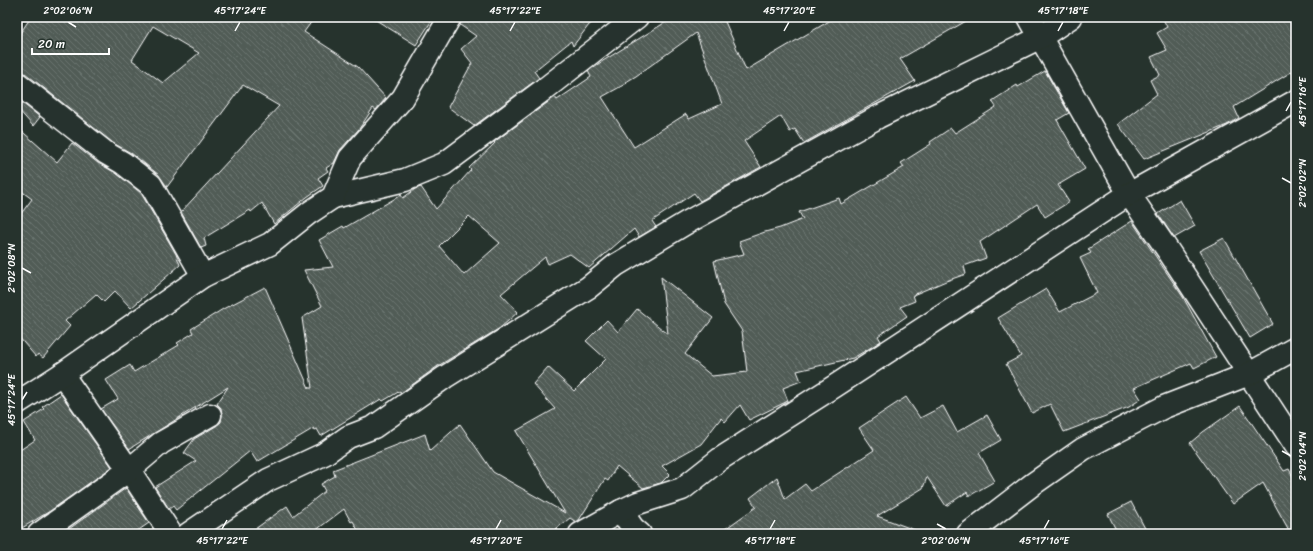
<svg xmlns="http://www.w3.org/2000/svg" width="1313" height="551" font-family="Sriracha,sans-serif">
	<defs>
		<pattern id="building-back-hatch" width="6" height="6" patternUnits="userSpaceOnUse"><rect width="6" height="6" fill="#515c57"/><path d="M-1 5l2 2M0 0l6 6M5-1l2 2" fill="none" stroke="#6b7470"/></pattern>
	</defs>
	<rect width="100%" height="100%" fill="#26332d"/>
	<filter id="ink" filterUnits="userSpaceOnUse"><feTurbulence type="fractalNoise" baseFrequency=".025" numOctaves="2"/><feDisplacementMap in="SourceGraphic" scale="8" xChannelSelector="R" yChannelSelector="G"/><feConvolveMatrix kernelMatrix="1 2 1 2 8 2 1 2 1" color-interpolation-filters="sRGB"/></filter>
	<g filter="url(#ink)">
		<g fill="url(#building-back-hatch)" stroke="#fff" fill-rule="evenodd">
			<path d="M31,17H315L304,32L358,67L386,98L376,110L373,108L359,129L340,150L334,163L326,168L328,171L318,178L323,186L307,197L274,224L262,203L251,212L250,210L204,238L206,246L201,248L181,212L279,106L243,85L167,187L159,175L131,153L113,143L25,73L17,71V38ZM153,26L199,53L163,83L132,60Z"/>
			<path d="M371,17H434L416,45Z"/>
			<path d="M462,17H600L589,25L573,46L571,41L534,71L539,78L474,126L448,107L472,63L461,49L476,36L460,25Z"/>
			<path d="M674,17H723L746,70L836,17H973L900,59L915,81L804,143L795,129L790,132L781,116L744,141L761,167L700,201L694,193L652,221L656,227L639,237L634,229L589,268L570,254L548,264L545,257L501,294L518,312L500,328L438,366L401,393L400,391L383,401L381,399L321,436L317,429L315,430L314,428L257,462L250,451L176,510L173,506L169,509L155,487L196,461L184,453L194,439L216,426L221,422L222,415L221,408L217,404L228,387L129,449L101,409L118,399L106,380L130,365L134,372L179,345L177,343L193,333L191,329L223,309L265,287L309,388H312L302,318L322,306L304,270L333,267L319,240L343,226L344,228L401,195L403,198L415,189L421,187L436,209L471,170L469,168L495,143L494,142L555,97L557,100L591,77L588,71L598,64ZM696,33L722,104L689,119L686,114L634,147L602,97L627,83L626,82L636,76ZM469,216L500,243L464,275L439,246Z"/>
			<path d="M1162,17H1296V69L1234,107L1239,118L1227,125L1144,159L1118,124L1157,94L1150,80L1160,75L1151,57L1167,50L1157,33L1167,27Z"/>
			<path d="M1045,71L1069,113L1057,120L1085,169L1058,185L1069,202L1045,217L1037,204L980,242L986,258L964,266L966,274L946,281L913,295L915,301L900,307L907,316L878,336L881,341L870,348L853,358L797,371L801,381L783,388L788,401L749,420L740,405L725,422L721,418L701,444L662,466L670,474L661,483L643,488L617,466L608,481L605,479L579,520L576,522L570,518L552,532L538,528L535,534H360L353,521L351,522L344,509L311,534H248L287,506L293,516L325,491L321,484L335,476L333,470L425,434L430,451L460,424L493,472L565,513L516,431L555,409L533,384L548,367L574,391L606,359L586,341L607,320L618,332L637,309L668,334L661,277L713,318L685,354L712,376L747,372L742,331L724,304L714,261L744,254L739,241L765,232L780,228L803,219L799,212L839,198L841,204L904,167L901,163L931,144L930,142L951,128L955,133L996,107L992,101L1017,85L1018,87Z"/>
			<path d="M17,99L40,117L33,126L17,108Z"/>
			<path d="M17,127L57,162L72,143L98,163L116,173L141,193L176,254L180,265L131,308L115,291L104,302L96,294L65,321L70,326L43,358L38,354L36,357L17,335V219L32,199L17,188Z"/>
			<path d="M1180,200L1195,226L1174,238L1158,214Z"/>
			<path d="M1132,221L1183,297L1216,357L1194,368L1191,363L1134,388L1141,399L1129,407L1064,432L1050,404L1032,413L1006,364L1021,356L998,318L1046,289L1060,312L1097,293L1080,258L1091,253L1088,249Z"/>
			<path d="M1224,238L1273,324L1250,338L1199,251Z"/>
			<path d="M61,394L112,467L50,511L17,531V452L35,440L24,422L44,409L42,407Z"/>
			<path d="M906,397L920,418L943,406L957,432L987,415L1001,440L979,453L995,481L969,496L967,492L946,506L927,477L923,488L877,516L920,532V534H718L756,507L750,498L777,477L785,499L805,484L811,491L874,450L859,428Z"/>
			<path d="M1240,406L1284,471L1289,469L1296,482V534H1291L1263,483L1233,504L1190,443L1203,432Z"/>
			<path d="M126,488L149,523L133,534H62Z"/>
			<path d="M1131,502L1148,534H1118L1108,514Z"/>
		</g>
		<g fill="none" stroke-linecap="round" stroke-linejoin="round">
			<g stroke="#fff" stroke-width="25">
				<g id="minor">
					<path d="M1029,17L1129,194L1169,252L1296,446"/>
					<path d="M17,83L106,153L123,163L151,185L203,276"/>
					<path d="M333,197L405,180L444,164L546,88L637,17"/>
					<path d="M62,374L129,470L171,534"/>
					<path d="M17,403L62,374L203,276L270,244L309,213L333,197L350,158L403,98L450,17"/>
					<path d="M621,511L633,528L640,534"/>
					<path d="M39,534L129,470L161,443L210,415"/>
					<path d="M188,534L268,480L324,454L348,437L374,427L445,377L589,287L616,265L686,223L878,117L1041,37L1071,17"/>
					<path d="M580,534L621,511L638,503L682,489L720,459L835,386L1129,194L1296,101"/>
					<path d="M968,534L1033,484L1083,449L1164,407L1249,374L1296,348"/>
				</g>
			</g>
			<use href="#minor" stroke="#26332d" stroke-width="22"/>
		</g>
	</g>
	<path fill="none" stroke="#fff" stroke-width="1.5" d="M68,22L76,27M235,31L240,22M510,31L515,22M784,31L789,22M1058,31L1063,22M1286,111L1291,102M1282,178L1291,183M22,268L31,273M22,400L27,392M1282,451L1291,456M937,524L946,529M222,529L227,520M496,529L501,520M770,529L775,520M1044,529L1049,520"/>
	<rect width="1313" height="551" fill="none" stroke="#26332d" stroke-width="44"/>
	<path d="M32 48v6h77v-6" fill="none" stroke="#ffffff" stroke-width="2"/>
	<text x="38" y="48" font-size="12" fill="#ffffff" stroke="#26332d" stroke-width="3" paint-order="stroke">20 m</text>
	<rect x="22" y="22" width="1269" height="507" fill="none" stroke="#fff" stroke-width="1.5"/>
	<g font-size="10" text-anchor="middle" fill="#fff">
		<text x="68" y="14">2°02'06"N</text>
		<text x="240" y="14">45°17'24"E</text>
		<text x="515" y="14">45°17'22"E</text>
		<text x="789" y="14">45°17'20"E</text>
		<text x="1063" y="14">45°17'18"E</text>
		<text transform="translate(1302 102) rotate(-90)" y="4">45°17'16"E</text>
		<text transform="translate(1302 183) rotate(-90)" y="4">2°02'02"N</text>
		<text transform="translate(11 268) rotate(-90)" y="4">2°02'08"N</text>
		<text transform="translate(11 400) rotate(-90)" y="4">45°17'24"E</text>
		<text transform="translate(1302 456) rotate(-90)" y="4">2°02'04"N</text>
		<text x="222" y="544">45°17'22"E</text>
		<text x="496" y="544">45°17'20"E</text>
		<text x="770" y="544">45°17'18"E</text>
		<text x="946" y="544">2°02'06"N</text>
		<text x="1044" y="544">45°17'16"E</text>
	</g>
</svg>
